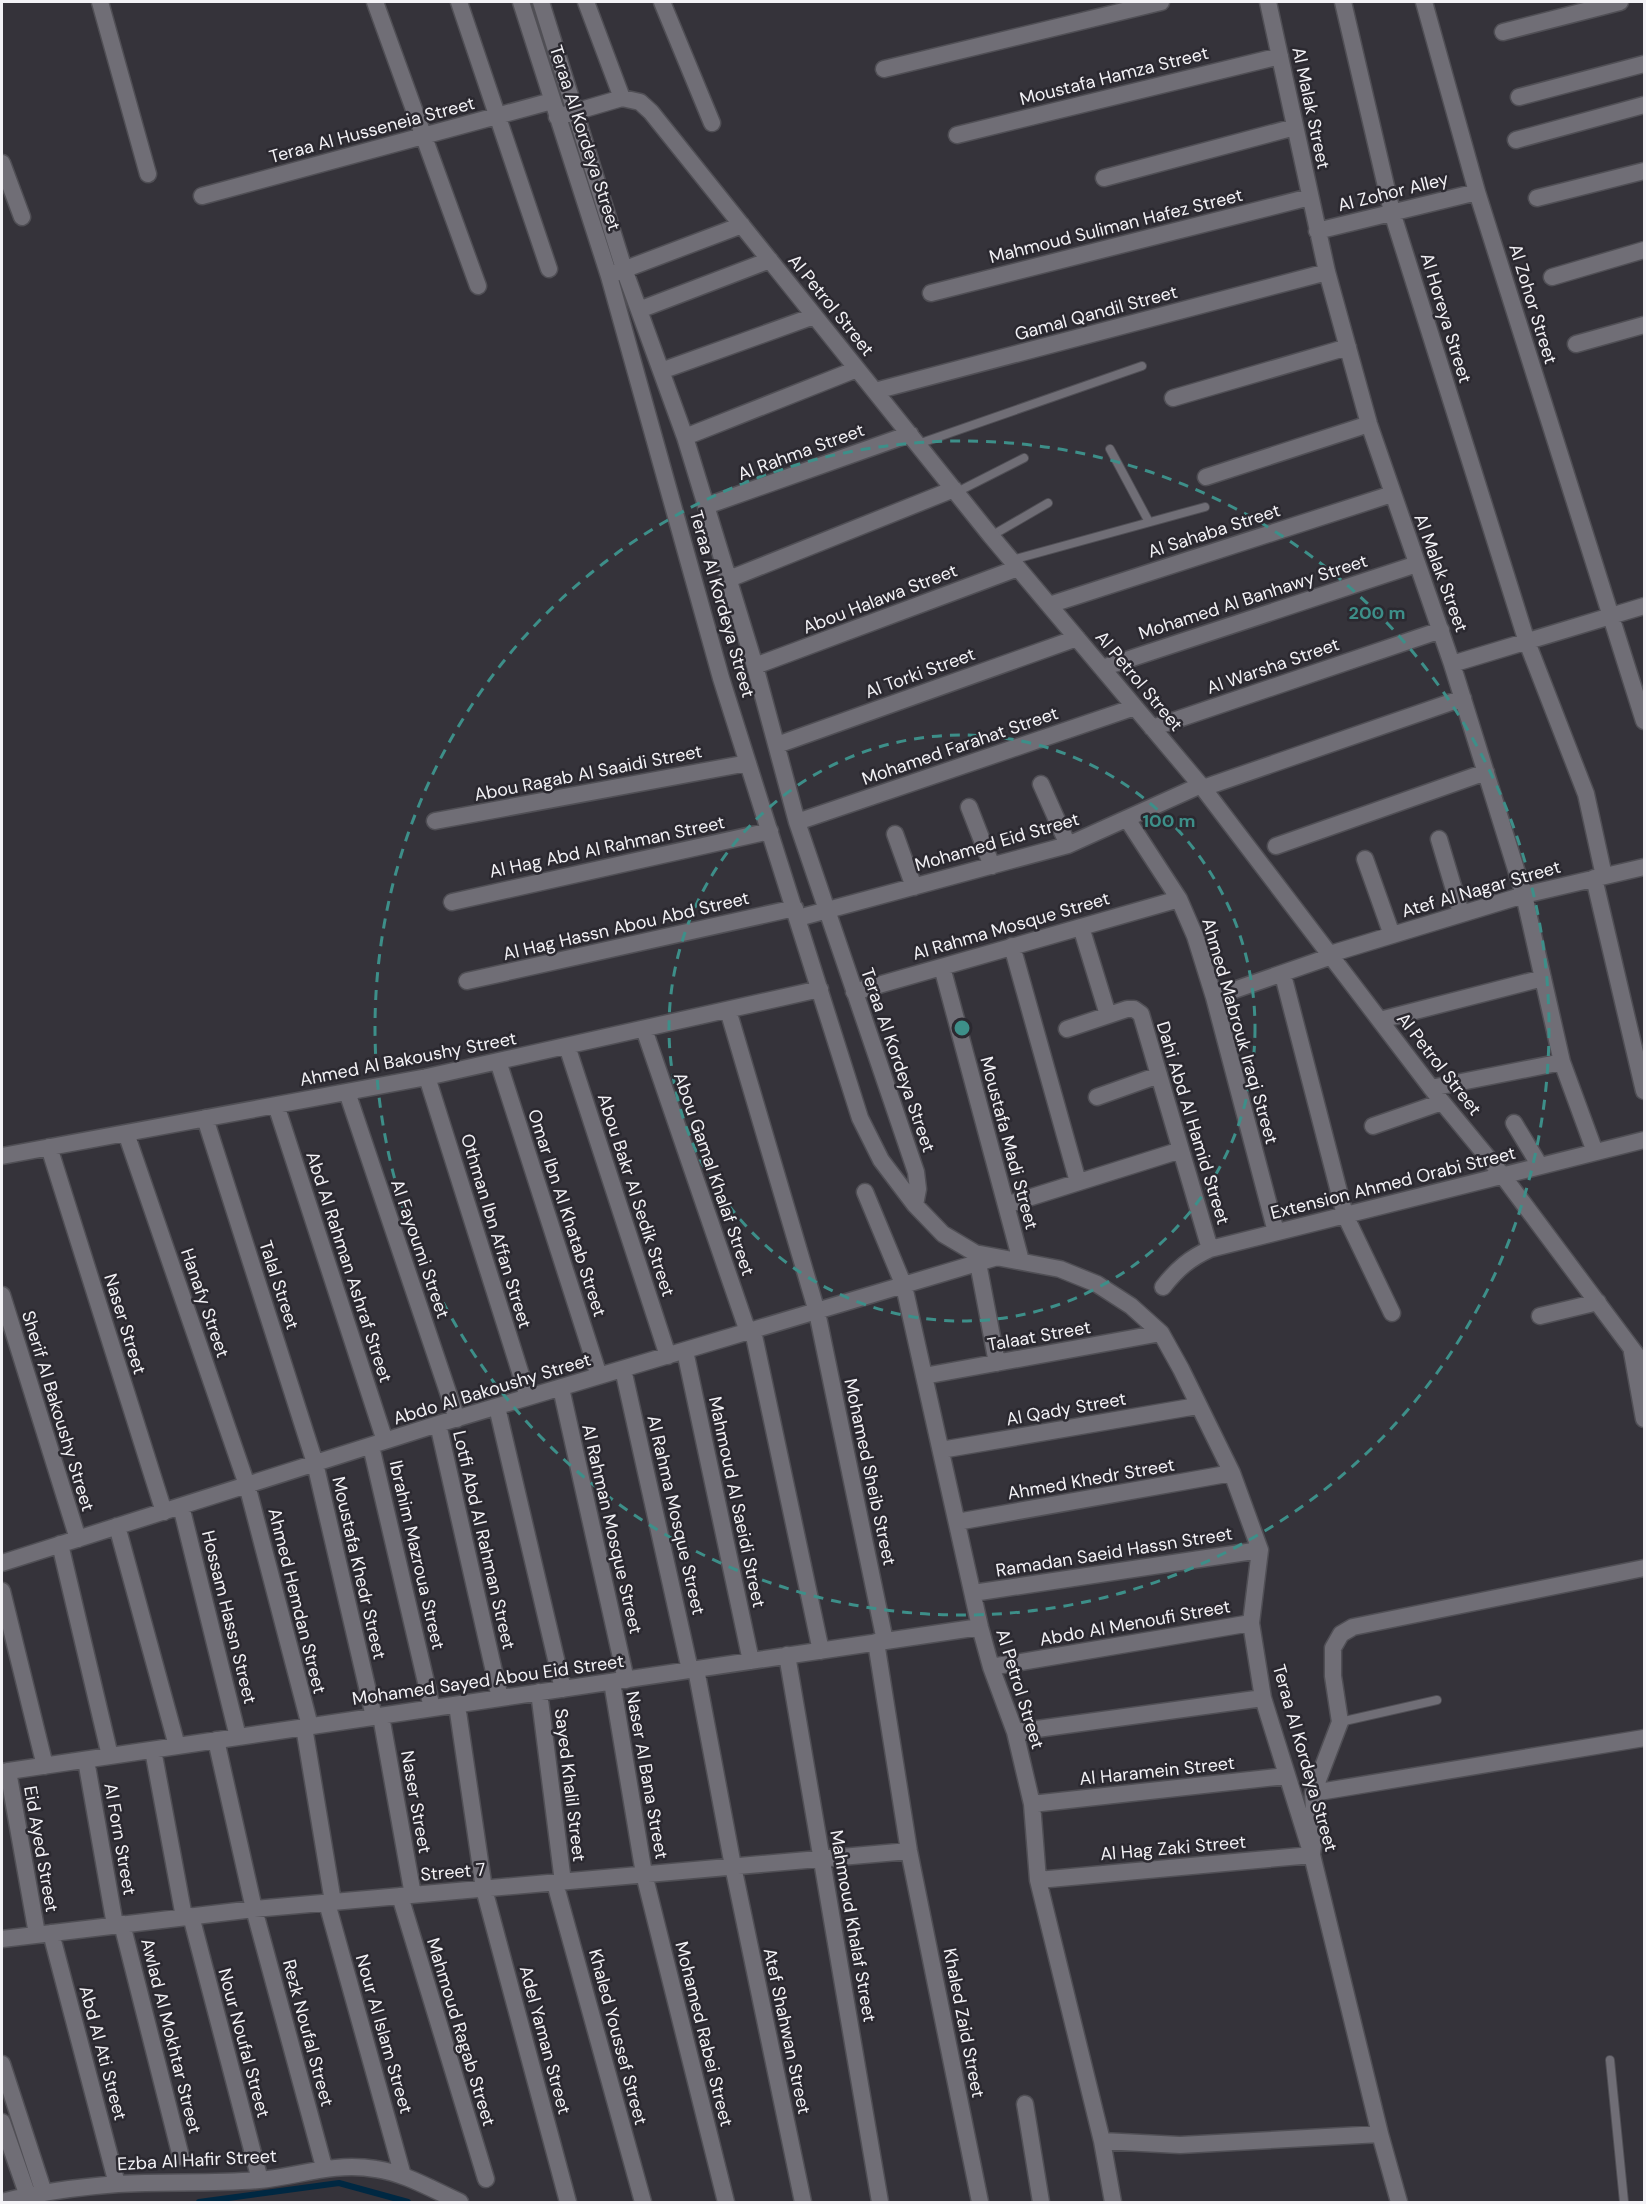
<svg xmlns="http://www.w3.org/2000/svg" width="1646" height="2204" font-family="'DM Sans',sans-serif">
<rect width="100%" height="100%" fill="#35333a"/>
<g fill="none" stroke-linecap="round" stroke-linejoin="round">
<!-- stream -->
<path stroke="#002842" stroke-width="6" d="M 199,2202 L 339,2183 L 408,2202"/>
<defs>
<path id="lane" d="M 918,444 L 1142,366
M 1110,449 L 1149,522
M 957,492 L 1024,458
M 991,536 L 1048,503
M 1012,560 L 1205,507
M 1340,1722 L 1437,1700
M 1610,2060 L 1624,2202"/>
<path id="street" d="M 100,2 L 148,174
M 375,2 L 478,286
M 459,2 L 549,269
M 521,2 L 609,276 L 721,678 L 860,1118 L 881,1160 L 915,1205 L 943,1234 L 975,1253 L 1060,1269 L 1097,1284 L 1131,1306 L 1161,1333 L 1181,1369 L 1232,1473 L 1260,1550 L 1251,1623 L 1263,1698 L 1312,1855 L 1380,2134 L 1399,2202
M 541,2 L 624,269 L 685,437 L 755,666 L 797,822 L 916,1172 L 918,1189 L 915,1205
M 586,2 L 622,98
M 662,2 L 712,123
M 1268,2 L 1327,272 L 1369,424 L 1452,664 L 1524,895 L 1562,1062 L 1595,1152
M 1343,2 L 1392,212 L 1527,642 L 1586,794 L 1604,876
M 1424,2 L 1477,192 L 1644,721
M 1503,32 L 1620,2
M 884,69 L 1161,2
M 1519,97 L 1644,64
M 557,117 L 622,98 L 640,102 L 651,112 L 991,536 L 1203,788 L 1442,1102 L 1503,1176 L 1644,1365
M 957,135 L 1280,56
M 1516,140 L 1644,105
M 2,163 L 22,217
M 1104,178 L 1295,127
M 202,196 L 552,101
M 1537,198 L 1644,171
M 1317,231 L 1477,192
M 615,273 L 742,225
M 1552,277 L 1644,250
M 931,293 L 1310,197
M 639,310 L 770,260
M 1576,344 L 1644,325
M 661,371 L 814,316
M 875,391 L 1327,272
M 1173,398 L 1348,347
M 685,437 L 857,369
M 1206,477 L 1369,424
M 706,506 L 910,434
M 729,579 L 954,489
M 1049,605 L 1392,494
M 1452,664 L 1644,606
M 755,666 L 1018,568
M 1102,668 L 1417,564
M 1152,728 L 1441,630
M 777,745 L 1077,638
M 1041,784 L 1068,845
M 1203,788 L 1463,698
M 969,807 L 992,866
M 1127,819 L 1179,899 L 1195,936 L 1214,997 L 1276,1232
M 435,821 L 748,763
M 797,822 L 1135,707
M 895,834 L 914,887
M 1439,839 L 1461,913
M 1276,846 L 1486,772
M 1365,859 L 1392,935
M 1594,878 L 1644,1091
M 452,902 L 770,831
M 798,918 L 1068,845 L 1201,785
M 1081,927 L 1108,1015
M 1012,946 L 1078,1182
M 1330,954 L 1524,895 L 1644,867
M 942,967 L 1021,1261
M 1283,975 L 1345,1215 L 1392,1313
M 467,981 L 795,908
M 854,992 L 1179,899
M 1214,997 L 1332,956
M 728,1010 L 817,1312 L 885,1641
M 1380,1020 L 1543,978
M 644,1029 L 748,1332
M 1067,1029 L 1127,1009 L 1134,1009 L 1141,1014 L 1210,1249
M 567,1046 L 668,1356
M 498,1061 L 599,1376
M 427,1077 L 528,1397
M 1431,1088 L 1562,1062
M 347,1092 L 457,1419
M 1097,1097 L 1159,1075
M 276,1105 L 385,1441
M 205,1118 L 315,1463 L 374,1717
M 1514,1123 L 1540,1166
M 1373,1126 L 1442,1102
M 126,1133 L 247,1485 L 310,1726
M 49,1147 L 164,1512
M 2,1156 L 427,1077 L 820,989
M 865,1192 L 904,1286 L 980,1627 L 991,1667 L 1015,1732 L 1032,1804 L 1038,1880 L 1102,2141 L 1113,2202
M 1006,1205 L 1181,1150
M 978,1263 L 997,1363
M 1163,1287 C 1177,1269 1190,1258 1210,1249 L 1644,1140
M 2,1295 L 78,1539
M 1540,1316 L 1598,1302
M 753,1331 L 821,1651
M 685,1351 L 751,1661
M 1632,1352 L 1644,1419
M 623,1369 L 690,1670
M 924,1376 L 1161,1333
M 561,1388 L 626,1680
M 497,1407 L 563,1689
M 438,1424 L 500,1698
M 371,1446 L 432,1708
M 941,1450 L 1197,1406
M 181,1506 L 238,1737
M 957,1522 L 1232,1473
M 117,1526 L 177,1746
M 60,1544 L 110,1756
M 2,1563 L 438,1424 L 994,1258
M 2,1591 L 45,1766
M 973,1593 L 1260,1550
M 876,1642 L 909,1851 L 980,2202
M 787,1655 L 880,2202
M 991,1667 L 1251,1623
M 696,1669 L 733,1866 L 803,2202
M 612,1682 L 644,1874 L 726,2202
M 539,1692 L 563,1882
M 457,1705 L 484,1889 L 568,2202
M 381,1716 L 413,1895
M 304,1727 L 333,1902
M 1015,1732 L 1263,1698
M 216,1740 L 254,1909 L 324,2167
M 153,1750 L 184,1917
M 86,1760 L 115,1925
M 8,1771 L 37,1934
M 2,1772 L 980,1627
M 1313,1793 L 1644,1738
M 1032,1804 L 1286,1776
M 1038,1880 L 1312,1855 L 1315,1827 L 1313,1793 L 1340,1722 L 1333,1676 L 1333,1648 L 1341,1634 L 1353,1627 L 1644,1568
M 555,1883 L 643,2202
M 400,1896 L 486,2179
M 327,1903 L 403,2176
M 191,1916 L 260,2180
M 122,1924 L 181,2157
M 51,1933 L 117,2184
M 2,1939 L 254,1909 L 909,1851
M 2,2064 L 44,2193
M 1025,2104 L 1041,2202
M 2,2122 L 30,2202
M 1102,2141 L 1180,2145 L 1380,2134
M 2,2202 C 39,2192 79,2187 118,2184 C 165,2181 212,2184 259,2180 C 300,2176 333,2162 376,2169 C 405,2173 433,2190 460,2202"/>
</defs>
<!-- lane casing -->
<use href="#lane" stroke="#504f55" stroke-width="10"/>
<!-- street casing -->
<use href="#street" stroke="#504f55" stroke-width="19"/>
<!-- lane -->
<use href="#lane" stroke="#706e76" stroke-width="8"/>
<!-- street -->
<use href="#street" stroke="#706e76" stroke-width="16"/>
</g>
<!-- distance rings -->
<g fill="none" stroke="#3d8f89" stroke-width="3" stroke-dasharray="10 8">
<circle cx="962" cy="1028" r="293"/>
<circle cx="962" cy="1028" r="587"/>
</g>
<g text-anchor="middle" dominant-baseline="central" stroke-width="5" stroke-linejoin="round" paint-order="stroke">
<!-- street labels -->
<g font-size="18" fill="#f3f2f6" stroke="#2b2930">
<text transform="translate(1114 76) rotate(-14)">Moustafa Hamza Street</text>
<text transform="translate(1311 108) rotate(78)">Al Malak Street</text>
<text transform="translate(372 130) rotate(-15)">Teraa Al Husseneia Street</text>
<text transform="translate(585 138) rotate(72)">Teraa Al Kordeya Street</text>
<text transform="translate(1393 192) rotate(-14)">Al Zohor Alley</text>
<text transform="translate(1116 226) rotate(-14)">Mahmoud Suliman Hafez Street</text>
<text transform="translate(1533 304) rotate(73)">Al Zohor Street</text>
<text transform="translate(831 305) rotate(51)">Al Petrol Street</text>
<text transform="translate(1096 313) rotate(-15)">Gamal Qandil Street</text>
<text transform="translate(1446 318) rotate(73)">Al Horeya Street</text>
<text transform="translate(801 452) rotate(-20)">Al Rahma Street</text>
<text transform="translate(1214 531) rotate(-18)">Al Sahaba Street</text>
<text transform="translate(1441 573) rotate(70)">Al Malak Street</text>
<text transform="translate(1253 597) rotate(-18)">Mohamed Al Banhawy Street</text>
<text transform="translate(880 599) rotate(-21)">Abou Halawa Street</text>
<text transform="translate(722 604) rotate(74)">Teraa Al Kordeya Street</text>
<text transform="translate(1273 666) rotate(-19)">Al Warsha Street</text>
<text transform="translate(920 673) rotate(-20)">Al Torki Street</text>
<text transform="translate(1139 681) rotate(50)">Al Petrol Street</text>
<text transform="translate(960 746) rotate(-19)">Mohamed Farahat Street</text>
<text transform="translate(588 773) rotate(-11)">Abou Ragab Al Saaidi Street</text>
<text transform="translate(997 842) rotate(-16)">Mohamed Eid Street</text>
<text transform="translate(607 847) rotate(-12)">Al Hag Abd Al Rahman Street</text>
<text transform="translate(1481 889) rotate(-16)">Atef Al Nagar Street</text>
<text transform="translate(626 926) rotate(-13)">Al Hag Hassn Abou Abd Street</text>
<text transform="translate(1011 926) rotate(-16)">Al Rahma Mosque Street</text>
<text transform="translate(1240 1031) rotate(74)">Ahmed Mabrouk Iraqi Street</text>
<text transform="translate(408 1059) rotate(-11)">Ahmed Al Bakoushy Street</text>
<text transform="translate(898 1060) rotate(71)">Teraa Al Kordeya Street</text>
<text transform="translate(1439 1064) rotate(52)">Al Petrol Street</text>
<text transform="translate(1193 1123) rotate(73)">Dahi Abd Al Hamid Street</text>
<text transform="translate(1009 1143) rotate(75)">Moustafa Madi Street</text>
<text transform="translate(714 1174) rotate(71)">Abou Gamal Khalaf Street</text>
<text transform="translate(1393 1183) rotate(-14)">Extension Ahmed Orabi Street</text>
<text transform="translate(636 1195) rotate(72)">Abou Bakr Al Sedik Street</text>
<text transform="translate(567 1213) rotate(72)">Omar Ibn Al Khatab Street</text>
<text transform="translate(496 1231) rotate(73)">Othman Ibn Affan Street</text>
<text transform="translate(420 1249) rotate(71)">Al Fayoumi Street</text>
<text transform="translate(349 1267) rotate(72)">Abd Al Rahman Ashraf Street</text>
<text transform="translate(279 1285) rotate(72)">Talal Street</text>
<text transform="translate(205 1303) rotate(71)">Hanafy Street</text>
<text transform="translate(125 1324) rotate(73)">Naser Street</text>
<text transform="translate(1039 1336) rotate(-10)">Talaat Street</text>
<text transform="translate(492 1389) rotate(-17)">Abdo Al Bakoushy Street</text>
<text transform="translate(1066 1409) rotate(-10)">Al Qady Street</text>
<text transform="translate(58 1411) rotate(73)">Sherif Al Bakoushy Street</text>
<text transform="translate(870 1472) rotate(78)">Mohamed Sheib Street</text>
<text transform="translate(1091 1479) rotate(-10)">Ahmed Khedr Street</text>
<text transform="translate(737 1502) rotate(78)">Mahmoud Al Saeidi Street</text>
<text transform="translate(676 1515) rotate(77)">Al Rahma Mosque Street</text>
<text transform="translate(612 1529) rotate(77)">Al Rahman Mosque Street</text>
<text transform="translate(484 1540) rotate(77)">Lotfi Abd Al Rahman Street</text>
<text transform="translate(1114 1552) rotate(-9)">Ramadan Saeid Hassn Street</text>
<text transform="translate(417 1555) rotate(77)">Ibrahim Mazroua Street</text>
<text transform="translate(359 1568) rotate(77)">Moustafa Khedr Street</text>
<text transform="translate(297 1601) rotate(76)">Ahmed Hemdan Street</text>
<text transform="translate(229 1617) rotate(76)">Hossam Hassn Street</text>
<text transform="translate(1135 1623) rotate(-10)">Abdo Al Menoufi Street</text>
<text transform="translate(488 1680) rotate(-8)">Mohamed Sayed Abou Eid Street</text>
<text transform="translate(1020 1689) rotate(73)">Al Petrol Street</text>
<text transform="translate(1305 1758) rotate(74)">Teraa Al Kordeya Street</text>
<text transform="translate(1157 1771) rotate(-6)">Al Haramein Street</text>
<text transform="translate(647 1775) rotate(80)">Naser Al Bana Street</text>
<text transform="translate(570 1785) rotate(83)">Sayed Khalil Street</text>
<text transform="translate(416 1802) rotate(80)">Naser Street</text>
<text transform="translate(120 1839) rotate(80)">Al Forn Street</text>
<text transform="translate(1173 1848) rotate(-5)">Al Hag Zaki Street</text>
<text transform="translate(41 1849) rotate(80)">Eid Ayed Street</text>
<text transform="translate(453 1872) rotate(-5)">Street 7</text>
<text transform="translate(853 1926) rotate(80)">Mahmoud Khalaf Street</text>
<text transform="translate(964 2023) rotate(79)">Khaled Zaid Street</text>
<text transform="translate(787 2031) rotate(78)">Atef Shahwan Street</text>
<text transform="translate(461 2032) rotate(73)">Mahmoud Ragab Street</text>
<text transform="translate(308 2033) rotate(75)">Rezk Noufal Street</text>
<text transform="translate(384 2034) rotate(74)">Nour Al Islam Street</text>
<text transform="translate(704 2034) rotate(76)">Mohamed Rabei Street</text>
<text transform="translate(171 2036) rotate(76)">Awlad Al Mokhtar Street</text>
<text transform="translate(618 2037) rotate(75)">Khaled Youssef Street</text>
<text transform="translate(545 2040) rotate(75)">Adel Yaman Street</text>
<text transform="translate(244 2043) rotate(75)">Nour Noufal Street</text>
<text transform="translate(103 2053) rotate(75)">Abd Al Ati Street</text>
<text transform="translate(197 2160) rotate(-3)">Ezba Al Hafir Street</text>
</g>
</g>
<circle cx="962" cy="1028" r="9" fill="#3d8f89" stroke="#2b2930" stroke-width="3"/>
<g font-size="18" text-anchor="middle" font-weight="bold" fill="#3d8f89" stroke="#2b2930" stroke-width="5" stroke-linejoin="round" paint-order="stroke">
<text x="1377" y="619">200 m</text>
<text x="1169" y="827">100 m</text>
</g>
<!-- border -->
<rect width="1646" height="2204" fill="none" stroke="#f3f2f6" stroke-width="6"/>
</svg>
